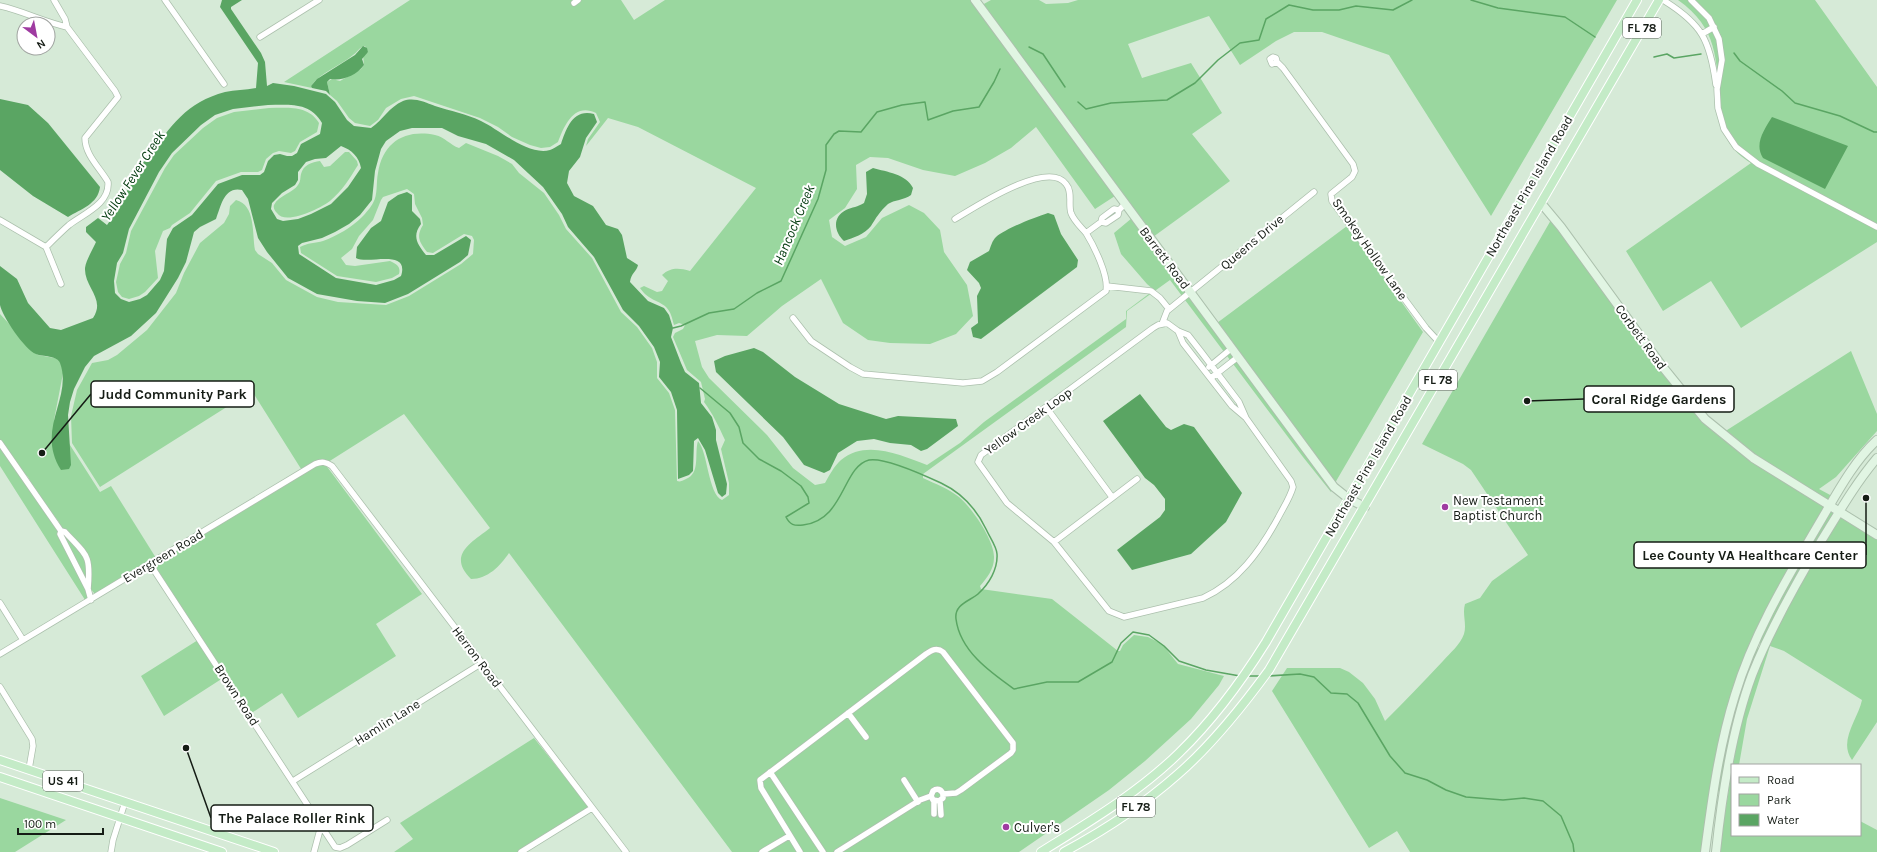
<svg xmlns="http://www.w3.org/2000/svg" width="1877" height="852" font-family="Karla,sans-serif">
<rect width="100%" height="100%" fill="#d6ead7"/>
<!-- green -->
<path fill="#9ad79f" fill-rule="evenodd" d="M 410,0 L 621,0 L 634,20 L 665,0 L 971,0 L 1332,489 L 1331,492 L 1303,457 L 1170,280 L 1127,311 L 1126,327 L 923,474 L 923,478 C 936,484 949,489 959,497 C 972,508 995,541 994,558 C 994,569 987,578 980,586 L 981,589 L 1052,599 L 1118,651 L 1120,651 L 1123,645 L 1134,635 L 1148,637 L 1162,644 L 1178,664 L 1224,676 L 1219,685 L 1191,719 L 1145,761 L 1109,790 L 1019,852 L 732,852 L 509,553 C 500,566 488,579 471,579 C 447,555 471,543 490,528 L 404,414 L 325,464 L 422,594 L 376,624 L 396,656 L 298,718 L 282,693 L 247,716 L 223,678 L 164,716 L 141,676 L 198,640 L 149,567 L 87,603 L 0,466 L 0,445 L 15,468 L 26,478 L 36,496 L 57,523 L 58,532 L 82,581 L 94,596 L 99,596 L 303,472 L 252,391 L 100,487 L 72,443 L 71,416 L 77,390 L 92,363 L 108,360 L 117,355 L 147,330 L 176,293 L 184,273 L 200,243 L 224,223 L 229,214 L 230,206 L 236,200 C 256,205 252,234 255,250 L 258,254 L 272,263 L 286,280 L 317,297 L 338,302 L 386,305 L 409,296 L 461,264 L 473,254 L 474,240 L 472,236 L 464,234 L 433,253 L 427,252 C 419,242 416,236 423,225 L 422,218 L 415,204 L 414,194 L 407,189 L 383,197 L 381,200 L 373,220 L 359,236 L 352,249 L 341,258 L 346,265 L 355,266 L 390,261 C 397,264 401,267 399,274 L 392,278 L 376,282 L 337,276 L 301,253 L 300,247 C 307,243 316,243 323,241 C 337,236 352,227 362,217 C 366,213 371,207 373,203 C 378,195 376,182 378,173 C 383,142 405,129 435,135 C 445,137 450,145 459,148 L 466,143 L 498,156 L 512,164 L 519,173 L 544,193 L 559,215 L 566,229 L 592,258 L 621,312 L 637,327 L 652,348 L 657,362 L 657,378 L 669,393 L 675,410 L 677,481 C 680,482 682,481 686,479 C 701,473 694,453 698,441 C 708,452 708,494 722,500 L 729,495 L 729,483 L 721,449 L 725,440 C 719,427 713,414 704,402 L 705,399 L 701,382 L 687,370 L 673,337 L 675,333 L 683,329 L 685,325 L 679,323 L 674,325 C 672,318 671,312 666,307 C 657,299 649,301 640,288 L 644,286 L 657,292 L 662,291 L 668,281 L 662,275 C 671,267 679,268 690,271 L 756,188 L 638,127 L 608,118 L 586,146 L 588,139 L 600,122 L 596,113 C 574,102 564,126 558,142 L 550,147 L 541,148 L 530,145 L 512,137 L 498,127 L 480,118 L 414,96 L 401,99 L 386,108 L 378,120 L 370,126 L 355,123 L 349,118 L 337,101 L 330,95 L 327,82 L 332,79 L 340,81 L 361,69 L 364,65 L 363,55 L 368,52 L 365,46 C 359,47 358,52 353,55 C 340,66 321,72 311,86 L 312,88 L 284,82 ZM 1036,127 L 1095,209 L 1115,196 L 1132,218 L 1114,233 L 1121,254 L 1147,284 L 1154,290 L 1126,311 L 1126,319 L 984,422 L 960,443 L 927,465 C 901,455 866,439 841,460 C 834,466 829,476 825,483 L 815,485 L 793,468 L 767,435 L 709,378 L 702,367 L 695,341 L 717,335 L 747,336 L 782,306 L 821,279 L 843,323 L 868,340 L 890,343 L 930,344 L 956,334 L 973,316 L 967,285 L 944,252 L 940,230 L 924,213 L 909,205 L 882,218 L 866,237 L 845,246 L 832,237 L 829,220 L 845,208 L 857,189 L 856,165 L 870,157 L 888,158 L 923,170 L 955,176 L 985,163 L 1011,148 Z
M 991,0 L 1039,0 L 1046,4 L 1068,3 L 1078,0 L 1617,0 L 1491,216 L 1389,55 L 1322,32 L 1294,32 L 1276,41 L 1240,65 L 1209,16 L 1128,44 L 1142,78 L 1191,63 L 1222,113 L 1192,134 L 1230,181 L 1153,237 L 982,5 Z
M 1678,0 L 1815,0 L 1877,87 L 1877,242 L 1741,328 L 1711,281 L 1663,311 L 1626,251 L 1751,163 C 1741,157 1733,150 1727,139 C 1722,128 1721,116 1720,103 C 1716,59 1718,28 1678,0 Z
M 269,108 C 288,108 308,105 319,123 L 317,132 L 300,142 L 295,151 L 291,153 L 279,151 L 273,153 L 266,159 L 262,170 L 258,172 L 241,172 L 216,181 L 190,213 L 172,225 L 170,228 L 163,231 L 155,251 L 158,278 L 145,292 L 139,296 L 129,299 L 122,297 L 118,292 L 116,282 L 120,264 L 126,253 L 131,231 L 165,168 L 174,155 L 203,128 L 217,118 L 234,112 Z
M 345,152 L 349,152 L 357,161 L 358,165 C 350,178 342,191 330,201 C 321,208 285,226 277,213 C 275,211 273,208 274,205 C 279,195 293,193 298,185 C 301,181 300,178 301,174 C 303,165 312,162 320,161 L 324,167 L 330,166 Z
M 1551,220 L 1703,421 L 1751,461 L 1826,507 L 1743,660 L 1702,852 L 1410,852 L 1397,831 L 1369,848 L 1272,691 L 1287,668 L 1340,668 L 1349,672 L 1363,683 L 1375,699 L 1385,721 C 1404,702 1424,681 1443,661 C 1450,653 1460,645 1464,634 C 1467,624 1462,614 1465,604 L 1480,598 L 1492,581 L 1528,555 L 1471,470 L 1463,464 L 1422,444 Z
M 1347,226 L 1423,332 L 1335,483 L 1217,323 Z
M 0,314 L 38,355 L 55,358 L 65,363 L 54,420 L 100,492 L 111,486 L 156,558 L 97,593 L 94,593 L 84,580 L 61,531 L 59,522 L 38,495 L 28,477 L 17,466 L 0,440 Z
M 1851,351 L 1877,414 L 1877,431 L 1836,477 L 1819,489 L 1832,496 L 1829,502 L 1754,455 L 1724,432 Z
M 1831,510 L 1835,513 L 1762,644 L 1758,642 L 1798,566 Z
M 1841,517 L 1877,539 L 1877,722 L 1852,760 C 1838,741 1858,719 1862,700 L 1784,651 L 1770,646 L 1747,719 L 1739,765 L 1733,765 C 1738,735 1744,705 1755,677 C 1776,621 1808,567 1841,517 Z
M 1756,648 L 1760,649 L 1721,792 L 1717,791 L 1726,743 L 1737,696 Z
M 534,738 L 592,811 L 525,852 L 394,852 L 413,839 L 400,823 Z
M 1732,768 L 1732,835 L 1860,835 L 1860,821 L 1877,830 L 1877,852 L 1719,852 Z
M 0,798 L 66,820 L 15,852 L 0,852 Z"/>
<!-- water -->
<path fill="#5aa563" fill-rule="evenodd" d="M 222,0 L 242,0 L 231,7 L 231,9 L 261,53 L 265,62 L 267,86 L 273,83 L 294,86 L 326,94 L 335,102 L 347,120 L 354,126 L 371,128 C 383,120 389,107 403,101 C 414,97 424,102 435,106 C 450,111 467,114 481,121 C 500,130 528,156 550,150 C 553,149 557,146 561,144 C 566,129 573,108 594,114 L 597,122 L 586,138 L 580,157 L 569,171 L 567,183 L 574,196 L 593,206 L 606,225 L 618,229 L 622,235 L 627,258 L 638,265 C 637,271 631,273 630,282 L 648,301 L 664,308 L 669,315 L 673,328 L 671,337 L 681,363 L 685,372 L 699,383 L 701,403 L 712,417 L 716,430 L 716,440 L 727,484 L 726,494 L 722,497 L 718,493 L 705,450 L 698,438 L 694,441 L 693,471 L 689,475 L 678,479 L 677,410 L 671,392 L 659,377 L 660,362 L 654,347 L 639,326 L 623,310 L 594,257 L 568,227 L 562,214 L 543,187 L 514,160 L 486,144 L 458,136 L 442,128 L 412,128 L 400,131 L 386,141 L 381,149 L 375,171 L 372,200 L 360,215 L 349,224 L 335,232 L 322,238 L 302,243 L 298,246 L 299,254 L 336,278 L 376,285 L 394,280 L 401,276 C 410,248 368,265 356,258 L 357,247 L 371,228 L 381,221 L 388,202 L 398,195 L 407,192 L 412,195 L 412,211 L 420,219 L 421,224 C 412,236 417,244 426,255 L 434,255 L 466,236 L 471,240 L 468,255 L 460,262 L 408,294 L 385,303 L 357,301 L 317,294 L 288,278 L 267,252 L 258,238 L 248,199 L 242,190 C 224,186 221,206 216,219 L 200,227 L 194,232 L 186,262 L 178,278 L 156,313 L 131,336 L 94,356 L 85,367 L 74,389 L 70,402 L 68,415 L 71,465 L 69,469 L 61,470 C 35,429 73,398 60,363 C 57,355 43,357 36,354 C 25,350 2,316 0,305 C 0,293 0,278 0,266 L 17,279 L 28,303 L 50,328 L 61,330 L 93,318 C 106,299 84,287 85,268 C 86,260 93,249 96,242 L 86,232 L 86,227 L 98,218 L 107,225 L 117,211 L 123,198 L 146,158 L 149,157 C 170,126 187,102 225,92 C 235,90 245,90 256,88 L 258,63 L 220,7 ZM 268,105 C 290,105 310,102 322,123 L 320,134 L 301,144 L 297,153 L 292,156 L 287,156 L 280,154 L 274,155 L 268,161 L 264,172 L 260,175 L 242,175 L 218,184 L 192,215 L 173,228 L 167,239 L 164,271 L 160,280 L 147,295 L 140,299 L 129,302 L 121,299 L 115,293 L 114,281 L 117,263 L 123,253 L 129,229 L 159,172 L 172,153 L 201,125 L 215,115 L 233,109 ZM 341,146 C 352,150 359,157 361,168 L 348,187 L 331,204 L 311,214 L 298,219 L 283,221 L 277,219 L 271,209 L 272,203 L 282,193 L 295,185 L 298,180 L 298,172 L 306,162 L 315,159 L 326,158 Z
M 363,46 L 367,48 L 368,52 L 362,59 L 364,65 C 356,76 342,81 330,79 L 327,82 L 330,95 L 326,91 L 312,88 L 311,86 L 317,79 L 355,55 Z
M 0,99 L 28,105 L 48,123 L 100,187 C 98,204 81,209 68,217 L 33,196 L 0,170 Z
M 1772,117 L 1848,146 L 1825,189 L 1763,158 C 1754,144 1764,130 1772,117 Z
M 873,168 C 887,172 906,174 913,188 L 911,195 C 904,200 894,200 888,204 C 880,211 876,218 871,226 C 865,234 853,238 844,241 C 834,232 832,217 846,210 C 852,207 858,207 864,203 L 867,194 L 866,172 Z
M 1048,213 L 1054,215 L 1061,234 L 1078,260 L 1077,267 L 981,339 L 973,337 L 971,328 L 978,323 L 977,296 L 981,288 L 979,283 L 967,270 L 970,262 L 989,251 C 991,246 992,241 996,237 C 1007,228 1033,218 1048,213 Z
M 754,348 L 763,352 L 795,377 L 839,404 L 886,419 L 898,416 L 956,419 L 958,426 L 927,449 L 921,451 L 911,445 L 890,443 L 874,439 L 857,441 L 838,453 L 830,470 L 824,473 L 804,465 L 783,437 L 716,372 L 714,361 L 725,356 Z
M 1140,394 L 1166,427 L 1171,430 L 1184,424 L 1194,427 L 1242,493 L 1226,522 L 1191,554 L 1132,570 L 1117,550 L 1160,517 L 1165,510 L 1165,499 L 1154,485 L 1145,478 L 1103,421 Z"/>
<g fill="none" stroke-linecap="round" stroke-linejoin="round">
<!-- stream -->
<path stroke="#5aa563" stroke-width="1.5" d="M 1471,0 L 1498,8 L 1565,17 L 1595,37
M 1029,47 L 1043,54 L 1065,87
M 1734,53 L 1740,61 L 1782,91 L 1795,103 L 1840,116 L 1874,132 L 1877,132
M 1654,57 L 1667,54 L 1674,58 L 1701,54
M 1078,102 L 1086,109 L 1111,103 L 1167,100 L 1195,83 L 1218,60 L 1240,43 L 1259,40 L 1266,19 L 1289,5 L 1313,10 L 1339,10 L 1356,6 L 1393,10 L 1412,0
M 673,328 L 681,326 L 709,313 L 734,309 L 757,293 L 781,281 L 818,199 L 826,170 L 826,145 L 834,134 L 839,131 L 861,132 L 877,112 L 902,105 L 925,102 L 928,120 L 953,111 L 979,107 L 994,82 L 1000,69
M 700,388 L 730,413 L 739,427 L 743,443 L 759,459 L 781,471 L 801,486 L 808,497 L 809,503 L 786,517 C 790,525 794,526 803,525 C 845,520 842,467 869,460 C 885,457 926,476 941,483 C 962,493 976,508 986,529 C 989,536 997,547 997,554 C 998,569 989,584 978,594 C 970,601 954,604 956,619 C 960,651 990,672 1014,689 L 1047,682 L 1078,682 L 1112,662 L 1121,643 L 1133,632 L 1149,635 L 1164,646 L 1179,661 L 1206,670 L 1240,676
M 1248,676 L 1260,676
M 1268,676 L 1300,674 L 1314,677 L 1331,693 L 1347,694 L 1358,703 L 1390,756 L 1405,773 L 1427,780 L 1446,790 L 1466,797 L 1503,800 L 1524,798 L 1543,801 L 1561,816 L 1573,844 L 1574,852"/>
<defs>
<path id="street" d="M 165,0 L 224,84
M 1663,0 C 1702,24 1710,40 1716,85
M 1691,0 L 1709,18 L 1719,39 L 1722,60 L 1717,89 L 1718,108 L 1724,129 L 1736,147 L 1758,164 L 1877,227
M 574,3 L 578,0
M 0,6 C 23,11 44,22 67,27
M 1702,34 L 1714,27
M 260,37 L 319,0
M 1277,62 L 1272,64 L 1270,59 L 1273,57 L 1276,58 L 1277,62 L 1283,68 L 1353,164 L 1355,171 L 1352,177 L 1331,194 L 1332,201 L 1426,328 L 1439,342
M 1119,210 L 1114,209 L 1102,218 L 1101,222 L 1106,223 L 1118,215 L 1119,210 L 1125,204
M 955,219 C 975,207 1048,159 1066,184 C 1073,192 1068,204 1071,213 C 1074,221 1081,227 1086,233
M 0,220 L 46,247 L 61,284
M 46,247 C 53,240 61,232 69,225 C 83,214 110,204 108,182 C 100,168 85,155 85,138 L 118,97 L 115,91 L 67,27 L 65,19 L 54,0
M 1107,286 L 1151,291 L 1160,298 L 1169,309
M 793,318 L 811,341 L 850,367 L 863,374 L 963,383 L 982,381 L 997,372 L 1106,291 C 1109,276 1094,246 1086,233 L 1101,222
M 1167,323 L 1178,331 L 1188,335 L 1202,353 L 1239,402 L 1246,418 L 1291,481 L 1293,487 C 1290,498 1283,508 1278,518 C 1260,551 1238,582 1203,598 L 1124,617 L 1109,611 L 1054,542 L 1007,503 L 978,462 L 981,455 L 1153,328 L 1158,325 Z
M 1162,324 L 1167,311 L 1314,192
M 1178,331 L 1183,343 L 1232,406 L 1245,417
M 1209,367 L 1232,348
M 1211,378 L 1238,357
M 1046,407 L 1112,497
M 0,443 L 61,531 L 60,534 L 88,589 L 91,600
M 61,531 L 65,532 C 87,556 91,554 88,589
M 1054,542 L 1137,479
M 150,564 L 335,847 L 340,848 L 347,845 L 387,820
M 0,603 L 23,640
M 0,654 L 315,464 C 322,461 326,462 332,466 L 626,852
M 0,687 L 32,739 L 33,746 L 29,769
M 848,713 L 866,737
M 770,772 L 823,852
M 904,780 L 918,802
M 293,781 L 482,663
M 940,801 L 941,815
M 934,814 L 934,800
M 111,852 L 113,840 L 125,802
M 314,852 L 321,826
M 521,852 L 592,808
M 762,852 L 789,836
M 800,852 L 761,788 L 760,780 L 926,654 C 932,650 937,647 943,652 L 1013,743 L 1013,750 L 1011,753 L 961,790 L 956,793 L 943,794 C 941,789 937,788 933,791 L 931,796 L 933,800 L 939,801 L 943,798 L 943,794
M 837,852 L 920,800 L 931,796"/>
<path id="secondary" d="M 975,0 L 1334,487 L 1349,499 L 1365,507
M 1541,203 L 1561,227 L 1662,366 L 1705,419 L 1753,458 L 1877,535
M 1705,852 C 1712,799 1719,746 1735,695 C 1753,635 1786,580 1817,527 C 1835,497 1852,463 1877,440
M 1716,852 C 1722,794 1732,729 1752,675 C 1770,629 1795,585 1820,543 C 1838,514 1855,484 1877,458"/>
<path id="primary" d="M 0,760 L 274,852
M 0,777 L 222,852
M 1041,852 C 1089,822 1138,793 1179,753 C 1213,720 1241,682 1266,642 L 1637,0
M 1064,852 C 1103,831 1143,805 1177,775 C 1212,745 1242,707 1269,670 L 1659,0"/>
</defs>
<!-- street casing -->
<use href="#street" stroke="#acc0ad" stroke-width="7"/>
<!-- secondary casing -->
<use href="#secondary" stroke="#acc0ad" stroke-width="10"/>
<!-- primary casing -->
<use href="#primary" stroke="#fff" stroke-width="10"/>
<!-- street -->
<use href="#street" stroke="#fff" stroke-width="5.5"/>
<!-- secondary -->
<use href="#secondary" stroke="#e1f5e3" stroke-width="8"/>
<!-- primary -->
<use href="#primary" stroke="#c4ebc7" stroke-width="8"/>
</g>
<!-- markers -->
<g fill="#9f3ba1" stroke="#fff" stroke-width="1.5">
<circle cx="1445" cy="507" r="4"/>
<circle cx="1006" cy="827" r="4"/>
</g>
<g text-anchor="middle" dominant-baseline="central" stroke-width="4" stroke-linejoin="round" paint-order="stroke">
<!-- shield labels -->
<g fill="#fff" stroke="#5b605b" stroke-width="1">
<rect x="1623" y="18" width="38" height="20" rx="3"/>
<rect x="1419" y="370" width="38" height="20" rx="3"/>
<rect x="43" y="771" width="40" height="20" rx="3"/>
<rect x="1117" y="797" width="38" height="20" rx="3"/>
</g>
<g font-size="12" font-weight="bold" fill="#151c15">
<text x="1642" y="28">FL 78</text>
<text x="1438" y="380">FL 78</text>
<text x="63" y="781">US 41</text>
<text x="1136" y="807">FL 78</text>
</g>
<!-- street labels -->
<g font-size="13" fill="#151c15" stroke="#fff">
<text transform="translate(1529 186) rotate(-60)">Northeast Pine Island Road</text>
<text transform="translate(1252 242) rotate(-40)">Queens Drive</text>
<text transform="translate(1370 249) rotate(55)">Smokey Hollow Lane</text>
<text transform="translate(1165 258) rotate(53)">Barrett Road</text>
<text transform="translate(1641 337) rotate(54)">Corbett Road</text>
<text transform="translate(1028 421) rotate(-36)">Yellow Creek Loop</text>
<text transform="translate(1368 466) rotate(-60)">Northeast Pine Island Road</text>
<text transform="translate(163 556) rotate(-31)">Evergreen Road</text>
<text transform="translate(477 657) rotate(53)">Herron Road</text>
<text transform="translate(237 695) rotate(57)">Brown Road</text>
<text transform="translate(387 722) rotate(-32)">Hamlin Lane</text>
</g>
<!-- poi labels -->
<g font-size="13" fill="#151c15" stroke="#fff" text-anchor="start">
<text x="1453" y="500">New Testament<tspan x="1453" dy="15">Baptist Church</tspan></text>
<text x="1014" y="827">Culver's</text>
</g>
<!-- water labels -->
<g font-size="14" font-style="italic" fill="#00390d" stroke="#fff">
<text transform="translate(133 176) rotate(-57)">Yellow Fever Creek</text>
<text transform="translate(794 225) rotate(-67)">Hancock Creek</text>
</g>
</g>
<!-- callouts -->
<path fill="none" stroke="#151c15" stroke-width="1.5" d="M42 453L91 394M1527 401L1584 399M1866 498L1866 555M186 748L211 818"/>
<g fill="#151c15" stroke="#fff" stroke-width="1.5">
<circle cx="42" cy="453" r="4"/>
<circle cx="1527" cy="401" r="4"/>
<circle cx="1866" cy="498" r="4"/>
<circle cx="186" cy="748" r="4"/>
</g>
<g fill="#fff" stroke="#151c15" stroke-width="1.5">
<rect x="91" y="381" width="163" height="26" rx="4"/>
<rect x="1584" y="386" width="150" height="26" rx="4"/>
<rect x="1634" y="542" width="232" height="26" rx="4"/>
<rect x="211" y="805" width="162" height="26" rx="4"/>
</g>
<g font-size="14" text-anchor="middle" font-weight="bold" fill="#151c15">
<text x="173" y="399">Judd Community Park</text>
<text x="1659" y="404">Coral Ridge Gardens</text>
<text x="1750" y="560">Lee County VA Healthcare Center</text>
<text x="292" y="823">The Palace Roller Rink</text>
</g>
<!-- legend -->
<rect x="1731" y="764" width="130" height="72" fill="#ffffff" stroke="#a1a4a1"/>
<rect x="1739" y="777" width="20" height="6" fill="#c4ebc7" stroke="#a1a4a1"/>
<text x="1767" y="784" font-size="12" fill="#151c15">Road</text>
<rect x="1739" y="794" width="20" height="12" fill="#9ad79f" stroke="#a1a4a1"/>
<text x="1767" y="804" font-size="12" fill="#151c15">Park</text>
<rect x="1739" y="814" width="20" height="12" fill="#5aa563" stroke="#a1a4a1"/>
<text x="1767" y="824" font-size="12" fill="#151c15">Water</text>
<!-- north arrow -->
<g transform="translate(36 36) rotate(148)"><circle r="19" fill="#ffffff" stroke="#a1a4a1"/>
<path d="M0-3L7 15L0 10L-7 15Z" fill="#9f3ba1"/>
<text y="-6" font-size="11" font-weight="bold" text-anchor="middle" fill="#151c15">N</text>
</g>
<!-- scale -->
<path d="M18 828v6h85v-6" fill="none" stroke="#151c15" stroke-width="2"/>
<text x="24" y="828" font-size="12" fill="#151c15" stroke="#ffffff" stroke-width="3" paint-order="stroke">100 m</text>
</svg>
